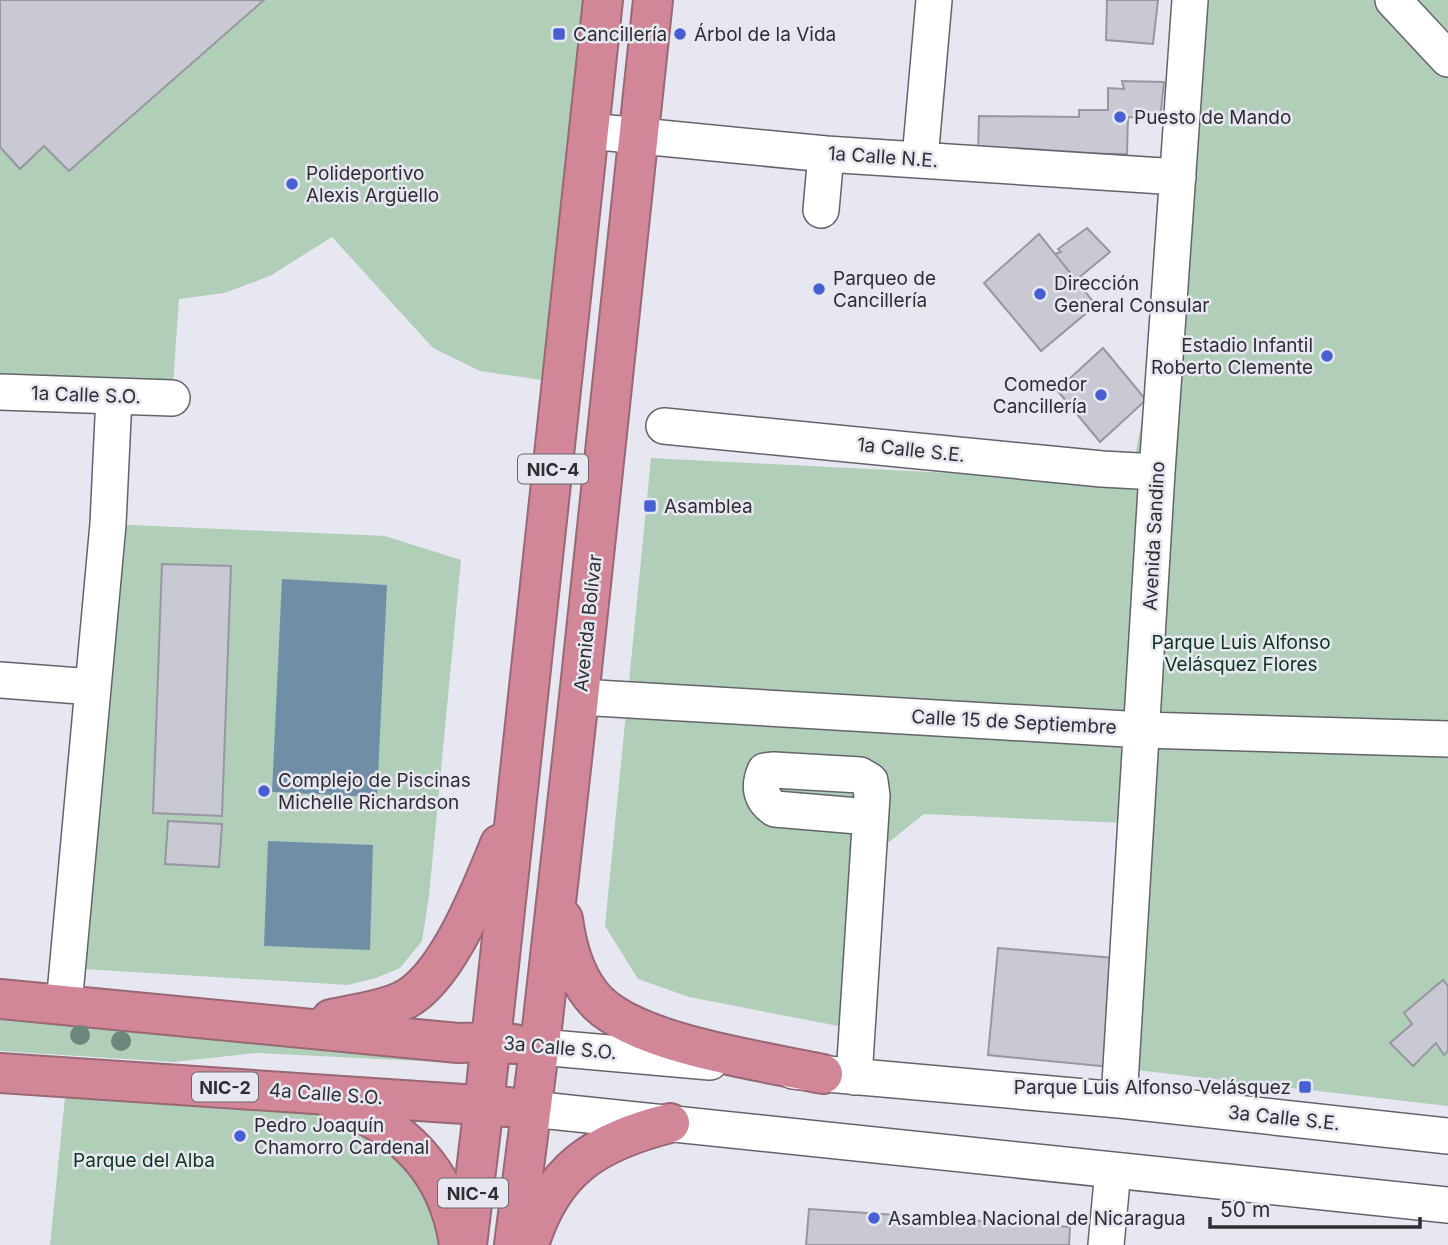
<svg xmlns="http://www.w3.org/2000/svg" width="1448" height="1245" font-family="Inter,sans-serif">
<rect width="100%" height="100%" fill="#e7e7f1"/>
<!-- green -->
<path fill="#b1ceb9" d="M 0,0 L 603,0 L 562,383 L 480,371 L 433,348 L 332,237 L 270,276 L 224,293 L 179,299 L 172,398 L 0,392 Z
M 1186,0 L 1448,0 L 1448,1106 L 1110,1067 L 1124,823 L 924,814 L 874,854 L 864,1031 L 689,997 L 638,979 L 605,926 L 651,458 L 1130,482 L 1190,175 Z
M 108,524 L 385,536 L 461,560 L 429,896 L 422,941 L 400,968 L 376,978 L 348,985 L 84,969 Z
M 0,1014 L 439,1053 L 440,1062 L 257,1053 L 173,1062 L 0,1051 Z
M 68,1068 L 305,1092 L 390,1130 L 459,1245 L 50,1245 Z"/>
<!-- water -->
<path fill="#708fa7" d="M 282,579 L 387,585 L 377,797 L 272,792 Z
M 268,841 L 373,845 L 370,950 L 264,946 Z"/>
<!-- building -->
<path fill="#c9c9d4" stroke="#9797a1" stroke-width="2" d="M 0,0 L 264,0 L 69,171 L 44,146 L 20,169 L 0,147 Z
M 1107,0 L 1158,0 L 1153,44 L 1106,40 Z
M 1122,81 L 1164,82 L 1160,120 L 1128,117 L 1127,154 L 978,153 L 979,116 L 1079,117 L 1079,110 L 1108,110 L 1108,88 L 1124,89 Z
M 1087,228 L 1110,252 L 1076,280 L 1055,254 L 1061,252 L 1058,249 Z
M 1039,234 L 1096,305 L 1041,351 L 984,283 Z
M 1103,348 L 1146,400 L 1100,442 L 1057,390 Z
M 162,564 L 231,566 L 222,816 L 153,813 Z
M 168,821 L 222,824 L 219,867 L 165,864 Z
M 998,948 L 1114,958 L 1110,1067 L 988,1055 Z
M 1443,980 L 1448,986 L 1448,1051 L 1444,1055 L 1436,1043 L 1413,1066 L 1390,1043 L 1412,1024 L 1404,1013 Z
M 809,1209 L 1070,1227 L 1069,1245 L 806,1245 Z"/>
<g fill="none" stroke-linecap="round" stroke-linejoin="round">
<defs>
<path id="minor" d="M 1393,0 L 1448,59
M 589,131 L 826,154 L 1178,177
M 920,159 L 934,0
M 821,210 L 826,154
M 0,392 L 172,398
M 664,426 L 1102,469 L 1157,472
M 0,680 L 93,687
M 579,697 L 1143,730 L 1448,739
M 64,1005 L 108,524 L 114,397
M 540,1047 L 710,1062
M 793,1071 L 1119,1100 L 1448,1136
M 854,1077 L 872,796 L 870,781 L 860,775 L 774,770 L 765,771 C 758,787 761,800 775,809 L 870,817
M 1119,1100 L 1157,472 L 1190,0
M 531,1109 L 1448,1205
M 1106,1245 L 1113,1170"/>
<path id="highway" d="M 563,919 C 567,949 576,981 598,1003 C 642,1045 762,1061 823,1074
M 0,999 L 458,1043 L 490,1042 L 514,1044
M 331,1019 C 354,1014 379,1011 400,1002 C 446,983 482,888 500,844
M 0,1073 L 508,1107
M 334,1102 C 403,1125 449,1172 459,1245
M 467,1245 L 484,1105 L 603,0
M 514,1245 L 543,1019 L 579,697 L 653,0
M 529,1245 C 552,1169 595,1142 670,1123"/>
</defs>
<!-- minor casing -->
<use href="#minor" stroke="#63636c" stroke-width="38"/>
<!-- highway casing -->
<use href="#highway" stroke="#996875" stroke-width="42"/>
<!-- minor -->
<use href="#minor" stroke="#fff" stroke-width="35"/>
<!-- highway -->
<use href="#highway" stroke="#d28799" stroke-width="38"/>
</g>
<!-- trees -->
<g fill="#6e867c">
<circle cx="80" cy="1035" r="10"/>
<circle cx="121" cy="1041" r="10"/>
</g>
<!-- markers -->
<g fill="#4660d3" stroke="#e7e7f1" stroke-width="2.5">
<rect x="552" y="27" width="14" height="14" rx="3.5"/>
<circle cx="680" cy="34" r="7"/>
<circle cx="1120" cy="117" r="7"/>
<circle cx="292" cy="184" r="7"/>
<circle cx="819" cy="289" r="7"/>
<circle cx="1040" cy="294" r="7"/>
<circle cx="1327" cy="356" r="7"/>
<circle cx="1101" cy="395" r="7"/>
<rect x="643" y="499" width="14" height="14" rx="3.5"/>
<circle cx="264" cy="791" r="7"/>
<rect x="1298" y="1080" width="14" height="14" rx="3.5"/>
<circle cx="240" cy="1136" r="7"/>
<circle cx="874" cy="1218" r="7"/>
</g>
<g text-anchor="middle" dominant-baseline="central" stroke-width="5" stroke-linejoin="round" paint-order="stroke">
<!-- shield labels -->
<g fill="#e7e7f1" stroke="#66666c" stroke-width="2">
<rect x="518" y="454.5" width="70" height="29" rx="5"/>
<rect x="192" y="1072.5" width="66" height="29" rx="5"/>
<rect x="438" y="1178.5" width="70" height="29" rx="5"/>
</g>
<g font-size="18" font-weight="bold" fill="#2f2f33">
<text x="553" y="469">NIC-4</text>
<text x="225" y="1087">NIC-2</text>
<text x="473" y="1193">NIC-4</text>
</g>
<!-- poi labels -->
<g font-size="19" fill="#2f2f33" stroke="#e7e7f1" text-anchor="start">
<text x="573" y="34">Cancillería</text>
<text x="694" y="34">Árbol de la Vida</text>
<text x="1134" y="117">Puesto de Mando</text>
<text x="306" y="173">Polideportivo<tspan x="306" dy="22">Alexis Argüello</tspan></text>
<text x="833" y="278">Parqueo de<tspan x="833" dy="22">Cancillería</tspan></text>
<text x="1054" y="283">Dirección<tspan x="1054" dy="22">General Consular</tspan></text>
<text x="1313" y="345" text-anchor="end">Estadio Infantil<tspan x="1313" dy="22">Roberto Clemente</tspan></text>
<text x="1087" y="384" text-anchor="end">Comedor<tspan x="1087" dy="22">Cancillería</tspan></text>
<text x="664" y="506">Asamblea</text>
<text x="278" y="780">Complejo de Piscinas<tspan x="278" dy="22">Michelle Richardson</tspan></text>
<text x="1291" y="1087" text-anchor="end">Parque Luis Alfonso Velásquez</text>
<text x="254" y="1125">Pedro Joaquín<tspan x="254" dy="22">Chamorro Cardenal</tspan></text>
<text x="888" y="1218">Asamblea Nacional de Nicaragua</text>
</g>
<!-- street labels -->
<g font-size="19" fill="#2f2f33" stroke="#e7e7f1">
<text transform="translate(883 157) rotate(4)">1a Calle N.E.</text>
<text transform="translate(86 395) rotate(2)">1a Calle S.O.</text>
<text transform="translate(911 450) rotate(6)">1a Calle S.E.</text>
<text transform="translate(1154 536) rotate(-87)">Avenida Sandino</text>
<text transform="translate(588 623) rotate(-84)">Avenida Bolívar</text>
<text transform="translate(1014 722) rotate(3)">Calle 15 de Septiembre</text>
<text transform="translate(560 1048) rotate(5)">3a Calle S.O.</text>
<text transform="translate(326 1094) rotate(4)">4a Calle S.O.</text>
<text transform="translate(1284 1118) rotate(6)">3a Calle S.E.</text>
</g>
<!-- park labels -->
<g font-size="19" fill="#0b361d" stroke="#e7e7f1">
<text x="1241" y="642">Parque Luis Alfonso<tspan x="1241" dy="22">Velásquez Flores</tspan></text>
<text x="144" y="1160">Parque del Alba</text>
</g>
</g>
<!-- scale -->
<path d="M1210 1217v10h210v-10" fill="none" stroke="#2f2f33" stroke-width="3.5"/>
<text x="1220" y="1217" font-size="21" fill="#2f2f33" stroke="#e7e7f1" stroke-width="5" paint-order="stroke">50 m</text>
</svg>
